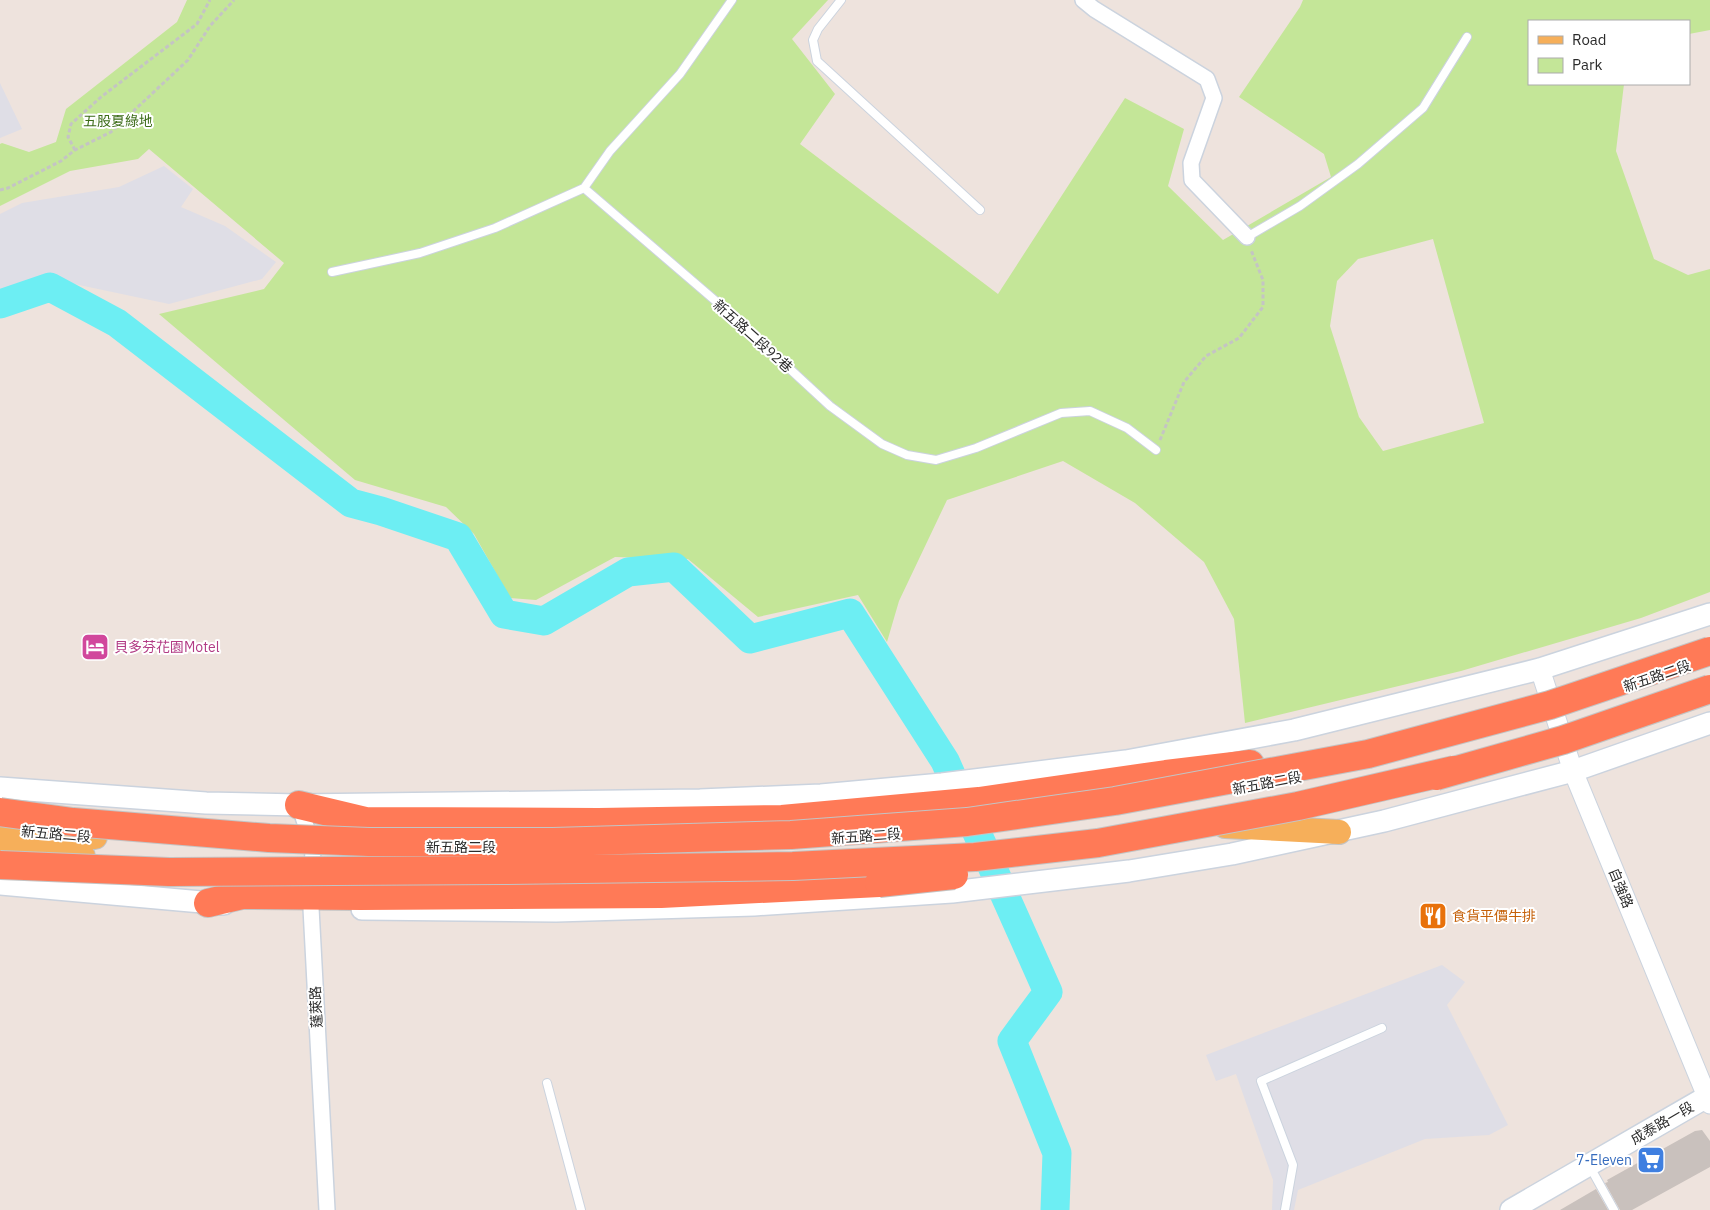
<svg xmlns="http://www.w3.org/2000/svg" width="1710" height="1210" font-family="'IBM Plex Sans','Noto Sans TC',sans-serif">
<rect width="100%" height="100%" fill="#eee3dd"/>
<!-- industrial -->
<path fill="#dfdee6" d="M 0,83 L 22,129 L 0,138 Z
M 164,166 L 193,189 L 181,207 L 225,226 L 276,262 L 262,279 L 169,304 L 46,278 L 0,292 L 0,214 L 22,203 L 119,187 Z
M 1442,965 L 1465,982 L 1447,1005 L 1508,1125 L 1489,1135 L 1425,1139 L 1298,1190 L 1294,1210 L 1272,1210 L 1273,1180 L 1236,1074 L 1216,1081 L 1206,1055 Z"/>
<!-- green -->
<path fill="#c4e698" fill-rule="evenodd" d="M 187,0 L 828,0 L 792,39 L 835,94 L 800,144 L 998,294 L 1125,98 L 1184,129 L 1168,186 L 1223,240 L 1331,177 L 1324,154 L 1239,97 L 1300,7 L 1303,0 L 1710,0 L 1710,30 L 1689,34 L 1689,21 L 1529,21 L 1529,84 L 1624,84 L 1616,151 L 1654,259 L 1688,275 L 1710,269 L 1710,592 L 1641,618 L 1461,671 L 1245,723 L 1234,619 L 1204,562 L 1135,503 L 1063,461 L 947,500 L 899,601 L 887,642 L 858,595 L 758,617 L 688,559 L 615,557 L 536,600 L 510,598 L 474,534 L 446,507 L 355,480 L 159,314 L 264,289 L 284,263 L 149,149 L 138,159 L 70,171 L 0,206 L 0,144 L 2,143 L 29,152 L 56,142 L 66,109 L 177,22 ZM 1433,239 L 1484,423 L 1383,451 L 1359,417 L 1330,326 L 1337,281 L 1358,259 Z"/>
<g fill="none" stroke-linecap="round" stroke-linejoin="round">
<!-- river -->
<path stroke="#6deef3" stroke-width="29" d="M 0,304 L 50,287 L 117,323 L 351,503 L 381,511 L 458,537 L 504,614 L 544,621 L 628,572 L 674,567 L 750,639 L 850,613 L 945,761 L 1048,992 L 1012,1041 L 1057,1153 L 1055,1210"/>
</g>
<!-- building -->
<path fill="#c9c1bd" d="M 1702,1130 L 1710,1141 L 1710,1167 L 1632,1210 L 1620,1210 L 1605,1183 L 1608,1182 L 1607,1180 L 1695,1131 Z
M 1596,1189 L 1608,1210 L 1560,1210 Z"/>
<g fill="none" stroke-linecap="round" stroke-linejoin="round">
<defs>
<path id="service" d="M 732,0 L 680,74 L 610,151 L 584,188 L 725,309 L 830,406 L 882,444 L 907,455 L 936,460 L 976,448 L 1061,413 L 1090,411 L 1127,428 L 1156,450
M 841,0 L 818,29 L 813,40 L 817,61 L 980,210
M 1247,237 L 1300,206 L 1358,164 L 1423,108 L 1467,37
M 332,272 L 420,253 L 495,228 L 584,188
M 547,1083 L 581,1210
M 1590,1167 L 1614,1210
M 1285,1210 L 1293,1165 L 1261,1081 L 1382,1028"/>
<path id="minor" d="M 1083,0 L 1094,9 L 1207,79 L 1214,98 L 1191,163 L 1192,180 L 1247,237
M 299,805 L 313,847 L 311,908 L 327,1210"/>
<path id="tertiary" d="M 1540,669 L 1573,771 L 1710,1104"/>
<path id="secondary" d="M 0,788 L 206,803 L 299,805 L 700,800 L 821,795 L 942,784 L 1126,761 L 1294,730 L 1540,669 L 1710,614
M 0,884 L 224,904
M 362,909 L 556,911 L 754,905 L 952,892 L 1129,871 L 1232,854 L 1384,821 L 1573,771 L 1710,723
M 1511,1210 L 1710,1095"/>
<path id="primary" d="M 1225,826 L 1339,832
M 0,829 L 95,837
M 0,849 L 83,856"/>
<path id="motorway" d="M 299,805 L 366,821 L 598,822 L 782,819 L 979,801 L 1166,774 L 1250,764
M 208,903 L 242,895 L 361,896 L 661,894 L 879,883"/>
</defs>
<!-- service casing -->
<use href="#service" stroke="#cbd3de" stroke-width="10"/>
<!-- minor casing -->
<use href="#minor" stroke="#cbd3de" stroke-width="18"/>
<!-- tertiary casing -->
<use href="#tertiary" stroke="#cbd3de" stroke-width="21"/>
<!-- secondary casing -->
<use href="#secondary" stroke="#cbd3de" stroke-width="24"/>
<!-- primary casing -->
<use href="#primary" stroke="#c4c4c4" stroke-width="26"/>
<!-- motorway casing -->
<use href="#motorway" stroke="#c4c4c4" stroke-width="30"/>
<!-- path -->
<path stroke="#c4c4c4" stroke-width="3" stroke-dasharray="4 2.5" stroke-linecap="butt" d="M 75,150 L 68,137 L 71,124 L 101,97 L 197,24 L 210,0
M 0,190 L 8,188 L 61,161 L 75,150 L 111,132 L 188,60 L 210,26 L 234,0
M 1160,440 L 1184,382 L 1206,356 L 1239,338 L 1263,307 L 1263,280 L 1251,250"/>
<!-- service -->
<use href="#service" stroke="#fff" stroke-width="8"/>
<!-- minor -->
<use href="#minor" stroke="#fff" stroke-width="15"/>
<!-- tertiary -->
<use href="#tertiary" stroke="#fff" stroke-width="19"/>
<!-- secondary -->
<use href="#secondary" stroke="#fff" stroke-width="21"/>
<!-- primary -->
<use href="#primary" stroke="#f6af5a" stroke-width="24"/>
<!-- motorway -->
<use href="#motorway" stroke="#ff7a57" stroke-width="28"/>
<defs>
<path id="motorway-bridge" d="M 1436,776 L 1563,740 L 1710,689
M 0,812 L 73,822 L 269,838 L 369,842 L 553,842 L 791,835 L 967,822 L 1115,801 L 1368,754 L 1550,705 L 1710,651
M 0,865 L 169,872 L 501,870 L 793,866 L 975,857 L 1098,843 L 1298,806 L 1454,770
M 879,883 L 954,875"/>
</defs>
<!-- motorway-bridge casing -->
<use href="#motorway-bridge" stroke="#c4c4c4" stroke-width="30" stroke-linecap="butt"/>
<!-- motorway-bridge -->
<use href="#motorway-bridge" stroke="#ff7a57" stroke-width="28"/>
</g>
<!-- icons -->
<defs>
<symbol id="hotel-square" viewBox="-11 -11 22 22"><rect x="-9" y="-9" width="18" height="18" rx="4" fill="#d1479c" stroke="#fff"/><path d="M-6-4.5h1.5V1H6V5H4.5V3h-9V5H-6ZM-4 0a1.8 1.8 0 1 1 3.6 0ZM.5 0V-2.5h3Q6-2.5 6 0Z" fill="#fff"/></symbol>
<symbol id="restaurant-square" viewBox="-11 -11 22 22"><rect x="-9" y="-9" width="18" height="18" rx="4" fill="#e8710a" stroke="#fff"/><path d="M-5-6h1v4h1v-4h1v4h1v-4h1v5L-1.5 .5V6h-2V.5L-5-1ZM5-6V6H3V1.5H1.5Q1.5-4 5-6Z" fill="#fff"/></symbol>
<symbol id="supermarket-square" viewBox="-11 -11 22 22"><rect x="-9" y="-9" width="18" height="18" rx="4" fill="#3f7fe0" stroke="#fff"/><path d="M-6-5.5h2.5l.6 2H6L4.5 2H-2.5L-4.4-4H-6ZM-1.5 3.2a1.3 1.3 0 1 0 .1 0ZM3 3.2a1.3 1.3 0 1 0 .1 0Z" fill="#fff"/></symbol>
</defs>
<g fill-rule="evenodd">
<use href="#hotel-square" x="79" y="631" width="32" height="32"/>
<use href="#restaurant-square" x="1417" y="900" width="32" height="32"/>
<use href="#supermarket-square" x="1635" y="1144" width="32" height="32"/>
</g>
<g text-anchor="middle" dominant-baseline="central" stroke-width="4" stroke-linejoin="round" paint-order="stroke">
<!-- park labels -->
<g font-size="14" fill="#3c6c18" stroke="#fff">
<text x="118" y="121">五股夏綠地</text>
</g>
<!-- street labels -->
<g font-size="14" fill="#2c2c2c" stroke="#fff">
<text transform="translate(753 336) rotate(42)">新五路二段92巷</text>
<text transform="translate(1657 676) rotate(-19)">新五路二段</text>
<text transform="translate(1267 783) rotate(-11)">新五路二段</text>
<text transform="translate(56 834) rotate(5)">新五路二段</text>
<text transform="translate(866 836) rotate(-4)">新五路二段</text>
<text x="461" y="847">新五路二段</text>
<text transform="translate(1621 888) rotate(68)">自強路</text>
<text transform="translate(316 1007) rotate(-93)">蓬萊路</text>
<text transform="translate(1662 1123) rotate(-30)">成泰路一段</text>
</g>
<!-- hotel labels -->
<g font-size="14" fill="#b23c85" stroke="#fff" text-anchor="start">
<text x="114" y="647">貝多芬花園Motel</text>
</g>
<!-- food labels -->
<g font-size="14" fill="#c56008" stroke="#fff" text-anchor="start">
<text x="1452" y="916">食貨平價牛排</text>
</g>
<!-- shop labels -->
<g font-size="14" fill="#366cbe" stroke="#fff" text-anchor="end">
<text x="1632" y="1160">7-Eleven</text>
</g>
</g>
<!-- legend -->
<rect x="1528" y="20" width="162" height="65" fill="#ffffff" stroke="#ababab"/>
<rect x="1538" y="36" width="25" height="8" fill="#f6af5a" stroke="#ababab"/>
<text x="1572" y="45" font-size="15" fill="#2c2c2c">Road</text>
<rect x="1538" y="58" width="25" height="15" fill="#c4e698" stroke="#ababab"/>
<text x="1572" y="70" font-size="15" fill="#2c2c2c">Park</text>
</svg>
